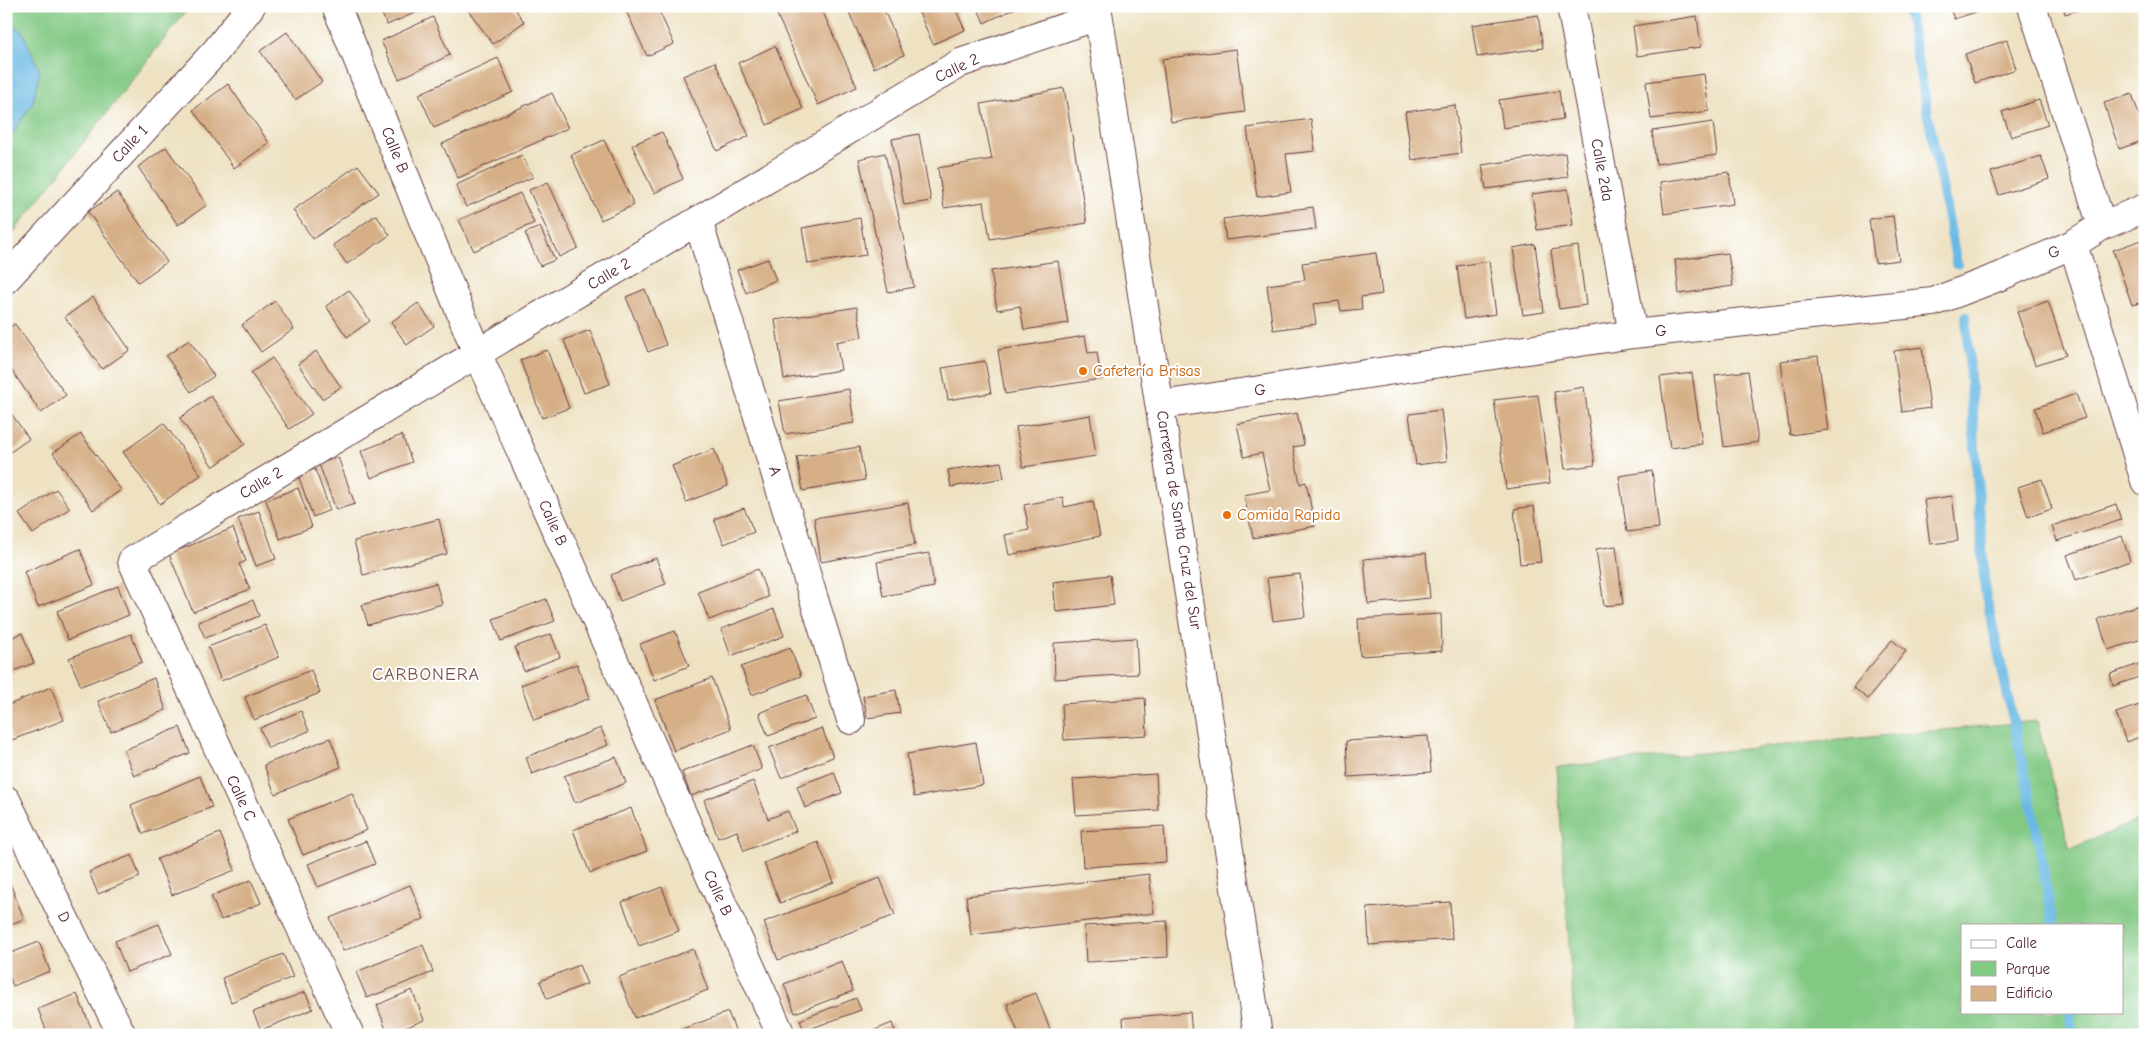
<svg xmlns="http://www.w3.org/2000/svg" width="2151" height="1041" font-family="'Comic Neue',sans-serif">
<rect width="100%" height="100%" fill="#fff"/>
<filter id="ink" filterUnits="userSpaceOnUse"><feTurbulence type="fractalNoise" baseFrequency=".02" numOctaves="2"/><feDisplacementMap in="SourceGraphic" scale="10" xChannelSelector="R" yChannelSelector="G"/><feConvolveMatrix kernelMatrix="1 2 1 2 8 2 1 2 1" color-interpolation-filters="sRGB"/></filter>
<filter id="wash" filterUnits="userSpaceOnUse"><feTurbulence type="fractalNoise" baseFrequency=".0096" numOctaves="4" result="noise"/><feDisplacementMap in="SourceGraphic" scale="20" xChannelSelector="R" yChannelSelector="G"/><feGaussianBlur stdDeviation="1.12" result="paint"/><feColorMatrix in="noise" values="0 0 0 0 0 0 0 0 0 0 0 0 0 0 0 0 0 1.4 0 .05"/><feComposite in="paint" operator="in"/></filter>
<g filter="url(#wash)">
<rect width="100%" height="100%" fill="#eee2c3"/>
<!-- green -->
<path fill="#82c984" stroke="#667458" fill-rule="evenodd" d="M 6,6 L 190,6 L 6,242 L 6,144 L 33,102 L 22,31 L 6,20 Z
M 2037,721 L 2070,849 L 2145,817 L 2145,1035 L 1575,1035 L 1557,767 ZM 1962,925 L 2122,925 L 2122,1012 L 1962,1012 Z"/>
<!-- water -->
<path fill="#6ab9e4" stroke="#5a6c88" d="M 6,20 L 22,31 L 40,71 L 33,102 L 6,144 Z"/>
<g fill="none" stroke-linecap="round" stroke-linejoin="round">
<!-- stream -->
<path stroke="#6ab9e4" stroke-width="10" d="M 1907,6 L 1957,264
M 1966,317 L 1985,591 L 2035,821 L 2053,925
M 2069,1012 L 2073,1035"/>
</g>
<g id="blocks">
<!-- building -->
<path fill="#d6af86" d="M 378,6 L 423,6 L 424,9 L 387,25 Z
M 473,6 L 513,6 L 524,22 L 493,44 L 468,10 Z
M 624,6 L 657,6 L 674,44 L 647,56 Z
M 773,6 L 820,6 L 857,87 L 818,105 Z
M 846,6 L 882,6 L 904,55 L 874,68 Z
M 916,6 L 954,6 L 965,30 L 933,44 Z
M 977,6 L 1020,6 L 984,23 Z
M 1949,6 L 1991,6 L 1991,7 L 1954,19 Z
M 2063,6 L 2088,6 L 2088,7 L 2065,14 Z
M 1538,15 L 1543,48 L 1477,57 L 1472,25 Z
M 1697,16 L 1701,47 L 1637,56 L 1633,26 Z
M 433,17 L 450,55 L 399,79 L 381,41 Z
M 287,32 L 322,82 L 295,100 L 260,51 Z
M 2007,40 L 2016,69 L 1975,83 L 1965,54 Z
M 775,46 L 803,109 L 767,125 L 738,63 Z
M 1236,49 L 1245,112 L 1171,122 L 1162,59 Z
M 498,58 L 513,92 L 434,128 L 419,94 Z
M 715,62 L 749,136 L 717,151 L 683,76 Z
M 1704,74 L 1709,111 L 1651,119 L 1646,82 Z
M 228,84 L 269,143 L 234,168 L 193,110 Z
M 1064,88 L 1087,223 L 990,239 L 984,202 L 944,208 L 938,168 L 992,159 L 981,104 Z
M 1559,91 L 1563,119 L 1503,128 L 1499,100 Z
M 552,93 L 568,128 L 458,178 L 442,144 Z
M 2132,94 L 2145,133 L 2145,140 L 2119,149 L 2104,103 Z
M 2039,100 L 2048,125 L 2011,137 L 2002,112 Z
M 1455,105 L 1461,153 L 1412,160 L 1405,112 Z
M 1311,119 L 1315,151 L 1286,154 L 1291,192 L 1257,197 L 1247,128 Z
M 1713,122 L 1717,155 L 1656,164 L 1652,131 Z
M 662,132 L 683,179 L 654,193 L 632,145 Z
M 919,134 L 931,201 L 904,205 L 892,139 Z
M 604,140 L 634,205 L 601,220 L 571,155 Z
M 166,147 L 207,205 L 178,225 L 138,167 Z
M 885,153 L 914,287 L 888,292 L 859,159 Z
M 1565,153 L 1568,177 L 1486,189 L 1482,165 Z
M 522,155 L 533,177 L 466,207 L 456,185 Z
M 2041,156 L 2049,179 L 1999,195 L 1991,172 Z
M 358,165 L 379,193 L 313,239 L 293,210 Z
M 1729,172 L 1733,204 L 1664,214 L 1660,182 Z
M 548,182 L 578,248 L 559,257 L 529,190 Z
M 1568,189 L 1573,225 L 1537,230 L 1532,194 Z
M 117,192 L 167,262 L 138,282 L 88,212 Z
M 520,193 L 534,223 L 474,251 L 459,220 Z
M 1313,207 L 1316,229 L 1226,240 L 1223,219 Z
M 376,215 L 390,235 L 347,264 L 333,245 Z
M 1893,216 L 1899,260 L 1875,263 L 1869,219 Z
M 860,218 L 866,255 L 808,264 L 802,228 Z
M 540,227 L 555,260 L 540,266 L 525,233 Z
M 2145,239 L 2145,301 L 2132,305 L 2113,250 Z
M 1535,244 L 1544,312 L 1523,315 L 1513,248 Z
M 1578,246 L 1586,305 L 1559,309 L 1551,250 Z
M 1376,253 L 1382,294 L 1361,297 L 1362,309 L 1341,311 L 1339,301 L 1313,304 L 1316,324 L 1273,330 L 1267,285 L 1305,280 L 1302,263 Z
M 1728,253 L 1733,286 L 1679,294 L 1675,260 Z
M 768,259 L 776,280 L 746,293 L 737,270 Z
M 1058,261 L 1068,323 L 1024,330 L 1020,306 L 997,310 L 991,271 Z
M 1489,261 L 1496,314 L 1464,319 L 1457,266 Z
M 645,289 L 666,345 L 648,352 L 626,297 Z
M 349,290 L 370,321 L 347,337 L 326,306 Z
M 93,297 L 130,350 L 102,369 L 65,317 Z
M 275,301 L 294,329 L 261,352 L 242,325 Z
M 2048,301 L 2066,355 L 2035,365 L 2017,312 Z
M 418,303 L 434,326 L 407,345 L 391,322 Z
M 857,307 L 862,337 L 836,342 L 841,370 L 784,379 L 775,320 Z
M 15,324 L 66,395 L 41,413 L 6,362 L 6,330 Z
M 590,330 L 610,384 L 584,393 L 564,340 Z
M 1085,336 L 1088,353 L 1097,352 L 1101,379 L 1005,394 L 998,350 Z
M 189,340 L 214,376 L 191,392 L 166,356 Z
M 1922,347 L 1930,408 L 1902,412 L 1894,351 Z
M 547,350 L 569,408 L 542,418 L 520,360 Z
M 316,351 L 341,387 L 322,399 L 298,364 Z
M 1818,356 L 1828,430 L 1790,435 L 1780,361 Z
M 272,358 L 312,414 L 289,429 L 251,373 Z
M 985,361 L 991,393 L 948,400 L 942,368 Z
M 1748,371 L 1758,442 L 1724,447 L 1715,375 Z
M 1692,373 L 1702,444 L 1670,448 L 1660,377 Z
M 1584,387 L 1595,465 L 1565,469 L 1554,392 Z
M 849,389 L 854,423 L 785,434 L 779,401 Z
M 2076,394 L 2085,418 L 2043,432 L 2035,408 Z
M 1538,395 L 1550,483 L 1506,489 L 1494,400 Z
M 211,396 L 245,444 L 213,467 L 180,418 Z
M 6,406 L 29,439 L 6,455 Z
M 1441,410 L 1447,461 L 1416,465 L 1409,414 Z
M 1297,413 L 1304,445 L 1293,447 L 1300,484 L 1306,482 L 1315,526 L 1253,538 L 1244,495 L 1270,490 L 1262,453 L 1244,457 L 1237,424 Z
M 1090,415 L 1096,456 L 1023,467 L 1016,427 Z
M 164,423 L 201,475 L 160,504 L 123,452 Z
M 81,434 L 121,490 L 93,510 L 53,453 Z
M 402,435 L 412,462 L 371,478 L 361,451 Z
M 859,447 L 865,480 L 803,491 L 797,457 Z
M 714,449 L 728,486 L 686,502 L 672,466 Z
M 338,457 L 355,504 L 336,510 L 319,464 Z
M 1001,462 L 1004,478 L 951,487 L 948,470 Z
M 315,469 L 330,510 L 313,517 L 298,475 Z
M 1652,471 L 1659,528 L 1627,532 L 1619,476 Z
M 2042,479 L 2052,509 L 2028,517 L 2018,487 Z
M 298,488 L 312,527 L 280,539 L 266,500 Z
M 56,489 L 70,508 L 33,534 L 19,514 Z
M 1952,496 L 1958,541 L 1930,544 L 1924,500 Z
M 1063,497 L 1064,507 L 1093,501 L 1100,536 L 1009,555 L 1005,535 L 1029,530 L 1024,505 Z
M 908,503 L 915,545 L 821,562 L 814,518 Z
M 2116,504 L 2121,520 L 2057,541 L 2052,526 Z
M 1534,506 L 1541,562 L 1520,564 L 1514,509 Z
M 744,508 L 754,532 L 724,544 L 714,519 Z
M 259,511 L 276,559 L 256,566 L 238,519 Z
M 439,519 L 447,554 L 363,575 L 354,541 Z
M 233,528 L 246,561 L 239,564 L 250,589 L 193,612 L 169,554 Z
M 2122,536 L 2130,561 L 2076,580 L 2067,555 Z
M 1616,546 L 1623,604 L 1604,606 L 1596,549 Z
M 80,549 L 94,585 L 38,607 L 24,572 Z
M 929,553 L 934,587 L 883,596 L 877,562 Z
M 1426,553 L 1430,598 L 1368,604 L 1364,559 Z
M 656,558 L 666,584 L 620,601 L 611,575 Z
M 758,569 L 768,597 L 709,620 L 698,592 Z
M 1300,574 L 1305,617 L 1273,621 L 1267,578 Z
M 1110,575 L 1114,605 L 1056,612 L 1053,582 Z
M 436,583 L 442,604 L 368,625 L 362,605 Z
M 118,586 L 129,615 L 68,640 L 57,611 Z
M 546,599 L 555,621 L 501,641 L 493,619 Z
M 253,600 L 259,616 L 205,638 L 198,622 Z
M 2145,603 L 2145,638 L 2108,650 L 2098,619 Z
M 774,609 L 784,636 L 731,656 L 721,629 Z
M 1441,614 L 1442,651 L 1360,656 L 1358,619 Z
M 265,625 L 279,657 L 221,681 L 208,647 Z
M 675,631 L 689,666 L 654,680 L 640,644 Z
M 22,633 L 34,663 L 6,674 L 6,640 Z
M 131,634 L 142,662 L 81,686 L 69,658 Z
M 551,634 L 560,657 L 524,671 L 515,647 Z
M 1136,638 L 1138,674 L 1055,679 L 1054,643 Z
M 1892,640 L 1906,651 L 1868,699 L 1853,687 Z
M 790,648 L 801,676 L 752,695 L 741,667 Z
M 2145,662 L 2145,675 L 2113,686 L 2110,674 Z
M 577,664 L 590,698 L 534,720 L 521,685 Z
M 311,670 L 320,693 L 254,720 L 245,697 Z
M 154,678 L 166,710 L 111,732 L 98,701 Z
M 712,678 L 731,729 L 674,751 L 655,700 Z
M 51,687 L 64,720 L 12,740 L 6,724 L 6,706 Z
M 896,690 L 900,713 L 867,718 L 863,696 Z
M 806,695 L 815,719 L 768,736 L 759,713 Z
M 1145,698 L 1147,735 L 1064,740 L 1062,704 Z
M 2145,703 L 2145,735 L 2126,742 L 2116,713 Z
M 301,711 L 309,731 L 268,748 L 260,728 Z
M 180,727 L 190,753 L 134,776 L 124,750 Z
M 601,728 L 608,745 L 532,774 L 526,757 Z
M 822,728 L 833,757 L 781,778 L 769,748 Z
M 1428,736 L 1431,772 L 1348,777 L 1346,741 Z
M 330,738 L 341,767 L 275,794 L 264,765 Z
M 976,742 L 983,785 L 914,797 L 907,754 Z
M 753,745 L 762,769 L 691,796 L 682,772 Z
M 616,757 L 626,783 L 575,803 L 564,776 Z
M 834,772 L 842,793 L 805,808 L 797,786 Z
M 1156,774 L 1158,810 L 1076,815 L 1073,779 Z
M 200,776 L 212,807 L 143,834 L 131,805 Z
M 753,781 L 768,819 L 788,811 L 796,831 L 744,851 L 737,831 L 718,838 L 704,800 Z
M 352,793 L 367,830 L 303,855 L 288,819 Z
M 631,808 L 647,851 L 590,873 L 573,830 Z
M 1164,826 L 1166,862 L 1083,867 L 1081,831 Z
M 220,833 L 235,870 L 172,895 L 157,859 Z
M 366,841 L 375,864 L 318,887 L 308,864 Z
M 818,842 L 834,882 L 780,903 L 764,863 Z
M 132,855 L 140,877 L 98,894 L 89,872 Z
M 1149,874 L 1154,913 L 971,935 L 966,896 Z
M 880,878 L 895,915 L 778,960 L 764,922 Z
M 251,880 L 261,903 L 221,920 L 211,896 Z
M 10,883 L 24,919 L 6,926 L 6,885 Z
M 410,885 L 424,919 L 343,951 L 330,918 Z
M 662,887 L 679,931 L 639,946 L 622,902 Z
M 1450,902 L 1452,939 L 1369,945 L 1367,908 Z
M 1167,921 L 1168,957 L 1086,962 L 1084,926 Z
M 159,924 L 172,954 L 127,972 L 115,941 Z
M 39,942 L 50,971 L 13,986 L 6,969 L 6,955 Z
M 423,945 L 433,972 L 367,998 L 356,972 Z
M 693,949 L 708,990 L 635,1018 L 619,977 Z
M 283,954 L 293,977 L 231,1002 L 222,978 Z
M 842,961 L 853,991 L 795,1013 L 784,984 Z
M 579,965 L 587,984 L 547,999 L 540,981 Z
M 412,990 L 424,1020 L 388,1035 L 377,1005 Z
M 305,992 L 313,1009 L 261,1030 L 253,1012 Z
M 1036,993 L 1052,1035 L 1019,1035 L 1007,1004 Z
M 77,994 L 93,1032 L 87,1035 L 48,1035 L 38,1009 Z
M 856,998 L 861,1010 L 804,1031 L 800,1020 Z
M 728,1012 L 737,1035 L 682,1035 L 680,1030 Z
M 1190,1012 L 1192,1035 L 1124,1035 L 1123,1018 Z
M 892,1023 L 896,1035 L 863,1035 Z"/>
</g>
</g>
<g filter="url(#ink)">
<use href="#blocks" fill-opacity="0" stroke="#633c42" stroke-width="1"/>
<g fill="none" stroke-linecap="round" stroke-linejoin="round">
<defs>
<path id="minor" d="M 336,6 L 477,353 L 781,1035
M 1571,6 L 1633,334
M 2032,6 L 2102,226
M 698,221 L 851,720
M 2073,244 L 2145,481
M 6,279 L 216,51 L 251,6
M 1161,405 L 1633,334 L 1933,302 L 2001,276 L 2073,244 L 2102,226 L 2145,208
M 6,800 L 122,1035
M 350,1035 L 132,561 L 960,63 L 1098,16"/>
<path id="secondary" d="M 1097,6 L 1258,1035"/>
</defs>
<!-- minor casing -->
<use href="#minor" stroke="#633c42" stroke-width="30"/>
<!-- secondary casing -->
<use href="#secondary" stroke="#633c42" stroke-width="30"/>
<!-- minor -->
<use href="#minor" stroke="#fff" stroke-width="28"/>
<!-- secondary -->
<use href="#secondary" stroke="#fff" stroke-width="28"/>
</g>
</g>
<!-- markers -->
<g fill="#e8710a" stroke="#fff" stroke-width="2">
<circle cx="1083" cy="371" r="5"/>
<circle cx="1227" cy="515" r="5"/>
</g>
<g text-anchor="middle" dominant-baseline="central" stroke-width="4" stroke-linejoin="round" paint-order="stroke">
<!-- street labels -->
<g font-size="16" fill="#4a1f2b" stroke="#fff">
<text transform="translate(957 68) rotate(-26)">Calle 2</text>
<text transform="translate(130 144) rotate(-47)">Calle 1</text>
<text transform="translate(395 150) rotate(68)">Calle B</text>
<text transform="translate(1602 170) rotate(79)">Calle 2da</text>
<text transform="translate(2054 252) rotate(-24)">G</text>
<text transform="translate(609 274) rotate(-31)">Calle 2</text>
<text transform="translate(1661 331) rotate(-6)">G</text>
<text transform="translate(1260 390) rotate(-8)">G</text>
<text transform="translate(775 471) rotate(73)">A</text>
<text transform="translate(261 483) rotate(-31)">Calle 2</text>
<text transform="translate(1179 520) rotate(81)">Carretera de Santa Cruz del Sur</text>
<text transform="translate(553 523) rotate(66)">Calle B</text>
<text transform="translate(241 798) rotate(65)">Calle C</text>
<text transform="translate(718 893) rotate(66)">Calle B</text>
<text transform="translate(64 917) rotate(64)">D</text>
</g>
<!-- food labels -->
<g font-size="16" fill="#c56008" stroke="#fff" text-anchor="start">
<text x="1093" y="371">Cafetería Brisas</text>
<text x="1237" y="515">Comida Rapida</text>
</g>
<!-- neighbourhood labels -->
<g font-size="18" letter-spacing="1" fill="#7b514b" stroke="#fff">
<text x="426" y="674">CARBONERA</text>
</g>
</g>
<!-- margin -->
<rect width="2151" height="1041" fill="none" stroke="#fff" stroke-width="25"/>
<!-- legend -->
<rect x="1961" y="924" width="162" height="90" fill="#ffffff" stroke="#b7a5aa"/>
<rect x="1971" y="940" width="25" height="8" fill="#ffffff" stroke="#b7a5aa"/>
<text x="2006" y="948" font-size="15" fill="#4a1f2b">Calle</text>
<rect x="1971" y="961" width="25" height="15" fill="#82c984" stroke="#b7a5aa"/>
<text x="2006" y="974" font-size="15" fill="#4a1f2b">Parque</text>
<rect x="1971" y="986" width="25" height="15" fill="#d6af86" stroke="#b7a5aa"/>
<text x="2006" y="998" font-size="15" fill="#4a1f2b">Edificio</text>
</svg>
